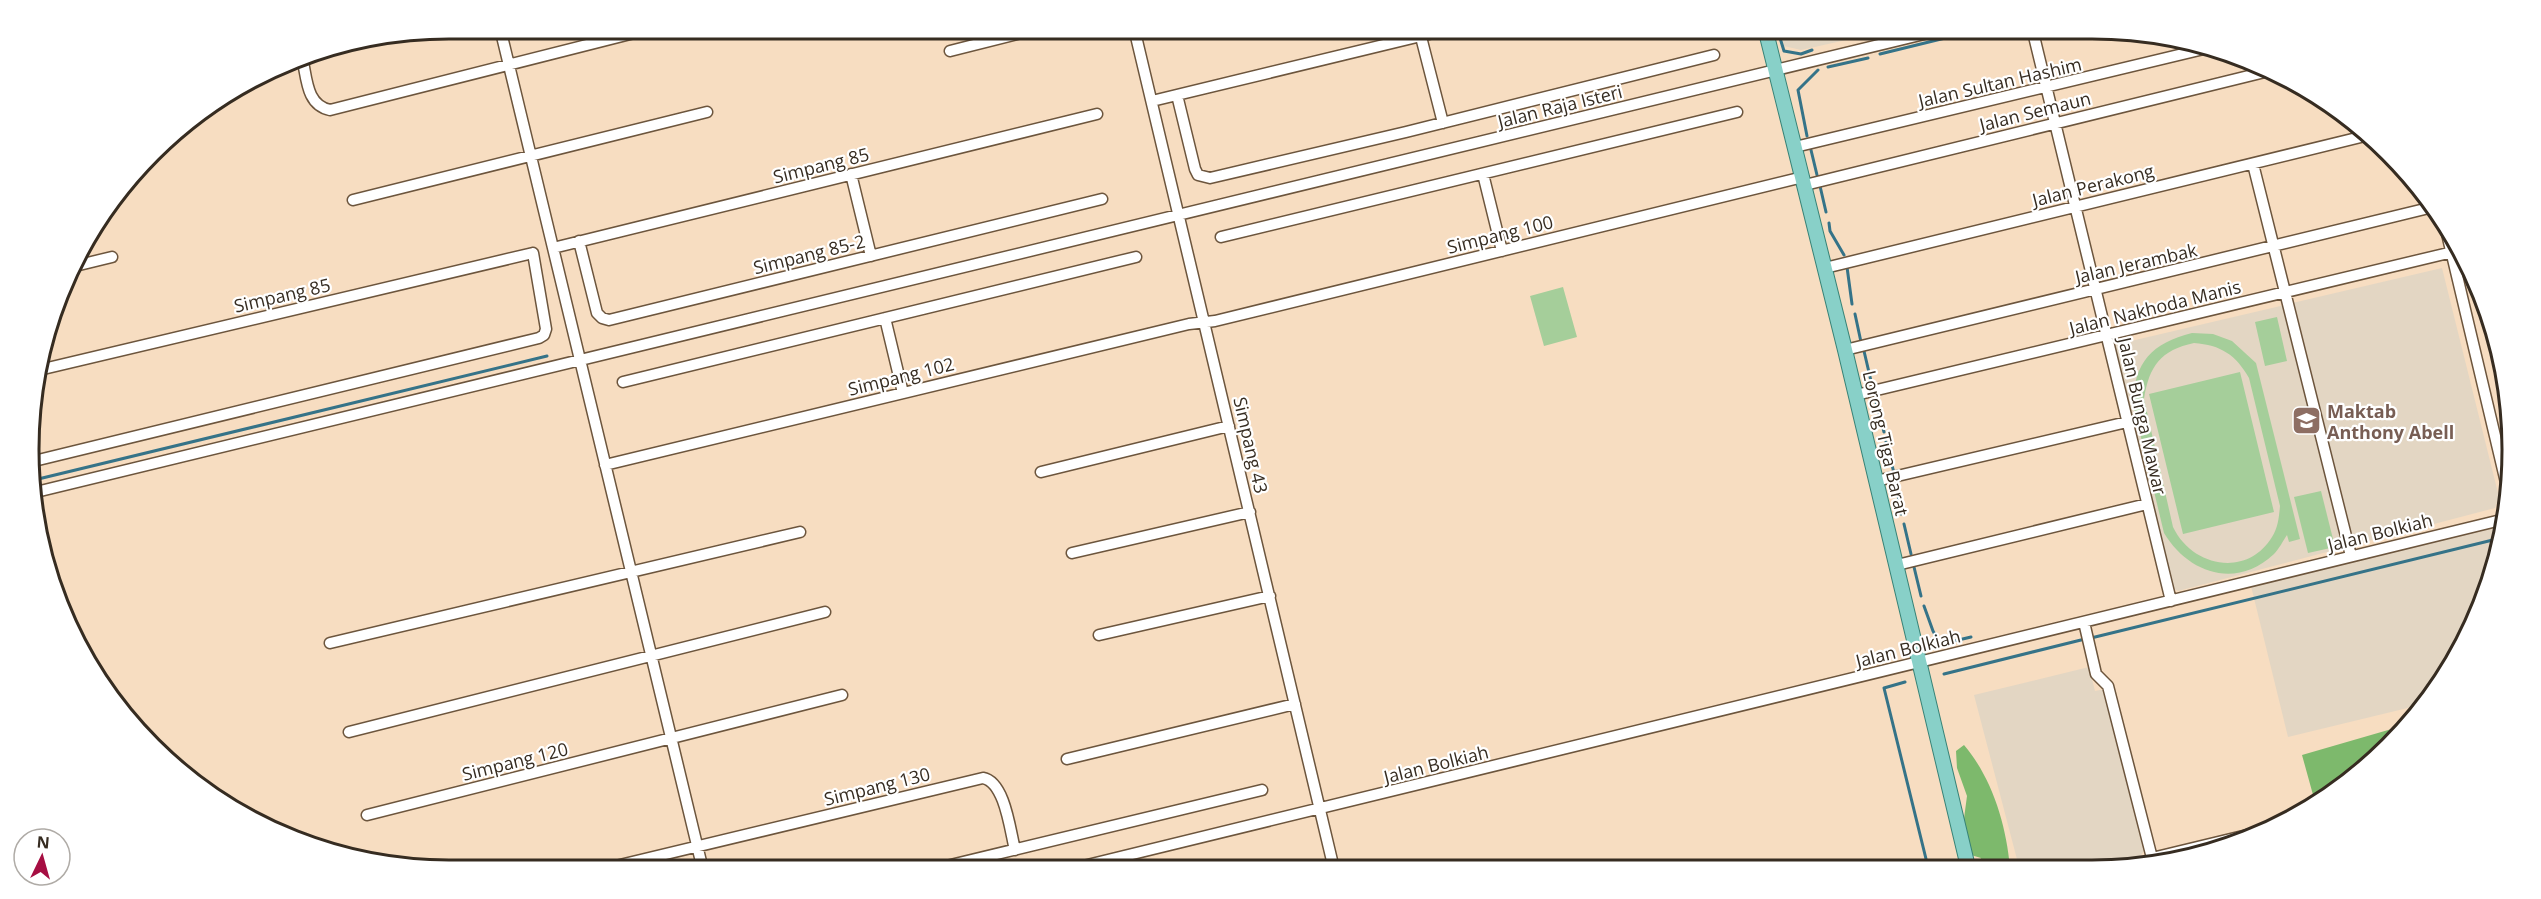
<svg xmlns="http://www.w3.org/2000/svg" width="2541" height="899" font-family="'Open Sans',sans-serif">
<rect width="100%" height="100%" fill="#f7ddc1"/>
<!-- education -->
<path fill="#e3d6c3" d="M 1780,29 L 1780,28 L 1896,29 L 1801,50 L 1784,46 Z
M 2442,268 L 2499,497 L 2495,508 L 2178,591 L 2172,588 L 2114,345 Z
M 2504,524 L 2498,558 L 2456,660 L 2420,705 L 2288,737 L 2251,586 Z
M 2089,667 L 2095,691 L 2105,689 L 2145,849 L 2138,860 L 2110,867 L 2019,867 L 1974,695 Z"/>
<!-- green -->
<path fill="#a5ce9a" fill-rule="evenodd" d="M 1563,287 L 1577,337 L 1544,346 L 1530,296 Z
M 2277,317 L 2287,361 L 2265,366 L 2255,322 Z
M 2192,333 L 2213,334 L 2232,341 L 2256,363 L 2300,539 L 2289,542 L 2287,535 C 2283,541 2279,549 2274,554 C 2236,590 2188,573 2164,533 L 2133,404 C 2134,362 2152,343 2192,333 ZM 2194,343 C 2221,345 2236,355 2249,378 L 2280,506 C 2279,517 2278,528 2272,537 C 2247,578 2192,567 2173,527 L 2144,399 C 2149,366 2161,350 2194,343 Z
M 2240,372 L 2274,512 L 2183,534 L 2149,394 Z
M 2321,491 L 2335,547 L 2308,553 L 2294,497 Z"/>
<!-- forest -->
<path fill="#7db96c" d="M 2402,726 L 2369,766 L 2315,802 L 2302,755 Z
M 1964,745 C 1992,778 2006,824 2010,867 L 1977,867 L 1981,858 L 1971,855 L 1963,826 L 1967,796 L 1957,768 L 1956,751 Z"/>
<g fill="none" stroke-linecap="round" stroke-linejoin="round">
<!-- stream -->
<path stroke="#357388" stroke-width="3" d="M 1777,28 L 1784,51 L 1801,54 L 1812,50
M 1880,54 L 1986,28
M 1828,67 L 1868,58
M 1807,136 L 1798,90 L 1818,70
M 1811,150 L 1817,175
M 1820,186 L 1826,212
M 1829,223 L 1830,231 L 1844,255
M 1847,267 L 1852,304
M 1855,314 L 1861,342
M 1864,351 L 1871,381
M 1876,402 L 1884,432
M 1886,442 L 1894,473
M 30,481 L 547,356
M 1896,482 L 1901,514
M 1904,524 L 1911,554
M 1914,567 L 1921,596
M 1924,606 L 1933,631 L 1938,640 L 1950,642 L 1971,637
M 2091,638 L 2501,538
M 1944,674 L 2085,639
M 1905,682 L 1884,688 L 1928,867"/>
<defs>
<path id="minor" d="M 500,28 L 703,870
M 1134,28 L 1334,869
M 2032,28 L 2171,601
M 1421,37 L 1443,123
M 950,51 L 1041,28
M 302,57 C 307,78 306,105 330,110 L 654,28
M 1177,95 L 1195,169 L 1198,175 L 1210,178 L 1406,132 L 1714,55
M 1152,101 L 1454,28
M 1795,147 L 2212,47
M 2253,164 L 2351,556
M 851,174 L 871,256
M 1483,174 L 1502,251
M 1805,185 L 2273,70
M 353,200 L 707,112
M 2444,221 L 2509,495
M 1221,237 L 1737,112
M 579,241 L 597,313 L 602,318 L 609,320 L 1102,199
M 553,248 L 1097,114
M 71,267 L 112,257
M 1825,268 L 2369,135
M 885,318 L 903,393
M 1845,350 L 2433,207
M 623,382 L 1136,257
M 1856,395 L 2461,250
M 30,462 L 539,338 L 544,335 L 546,329 L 533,253 L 39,370
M 605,465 L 1189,324 L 1215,321 L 1803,177
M 1041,472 L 1229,426
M 1876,481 L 2127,422
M 32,493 L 1949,28
M 1072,553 L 1250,512
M 1897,565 L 2147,504
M 2084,622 L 2096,674 L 2108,686 L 2152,858
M 1099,635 L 1270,596
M 330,643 L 800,532
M 349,732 L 825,612
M 1067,759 L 1295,704
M 367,815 L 842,695
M 2152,858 L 2268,830
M 934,869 L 1262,790
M 1071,869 L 2505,519
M 599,870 L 983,778 C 1005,782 1010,830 1015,850"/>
<path id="major" d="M 1765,28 L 1845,350 L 1968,867"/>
</defs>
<!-- minor casing -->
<use href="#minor" stroke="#6c553d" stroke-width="13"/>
<!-- major casing -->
<use href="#major" stroke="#378276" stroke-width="16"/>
<!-- minor -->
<use href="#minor" stroke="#fff" stroke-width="10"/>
<!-- major -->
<use href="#major" stroke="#88d0c8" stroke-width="14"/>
</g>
<!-- icons -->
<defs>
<symbol id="school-square" viewBox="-11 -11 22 22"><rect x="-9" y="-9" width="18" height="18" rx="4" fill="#8d6e63" stroke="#fff"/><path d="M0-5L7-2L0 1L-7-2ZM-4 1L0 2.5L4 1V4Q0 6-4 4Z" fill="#fff"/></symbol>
</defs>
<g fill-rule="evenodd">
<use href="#school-square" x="2290" y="404" width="33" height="33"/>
</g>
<g text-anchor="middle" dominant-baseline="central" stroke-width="4.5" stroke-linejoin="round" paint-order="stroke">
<!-- street labels -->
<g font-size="18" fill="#362c21" stroke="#fff">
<text transform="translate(2000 82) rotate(-13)">Jalan Sultan Hashim</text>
<text transform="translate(1560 106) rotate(-14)">Jalan Raja Isteri</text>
<text transform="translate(2035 111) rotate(-14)">Jalan Semaun</text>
<text transform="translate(821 165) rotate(-14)">Simpang 85</text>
<text transform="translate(2093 185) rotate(-14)">Jalan Perakong</text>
<text transform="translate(1500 234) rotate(-14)">Simpang 100</text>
<text transform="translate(809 254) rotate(-14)">Simpang 85-2</text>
<text transform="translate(2136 263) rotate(-13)">Jalan Jerambak</text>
<text transform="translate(282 295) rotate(-13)">Simpang 85</text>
<text transform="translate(2155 307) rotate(-14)">Jalan Nakhoda Manis</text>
<text transform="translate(901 376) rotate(-14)">Simpang 102</text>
<text transform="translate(2143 416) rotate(77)">Jalan Bunga Mawar</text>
<text transform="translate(1886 443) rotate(77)">Lorong Tiga Barat</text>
<text transform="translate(1251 445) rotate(77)">Simpang 43</text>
<text transform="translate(2380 532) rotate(-14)">Jalan Bolkiah</text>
<text transform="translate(1908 648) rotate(-14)">Jalan Bolkiah</text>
<text transform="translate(515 761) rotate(-14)">Simpang 120</text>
<text transform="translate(1436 764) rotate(-14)">Jalan Bolkiah</text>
<text transform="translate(877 786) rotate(-14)">Simpang 130</text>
</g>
<!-- education labels -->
<g font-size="18" font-weight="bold" fill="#785e54" stroke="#fff" text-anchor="start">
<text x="2327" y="411">Maktab<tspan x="2327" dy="21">Anthony Abell</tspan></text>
</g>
</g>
<!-- crop -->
<path d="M0 0H2541V899H0ZM449 39H2092A410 410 0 0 1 2502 449V450A410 410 0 0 1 2092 860H449A410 410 0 0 1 39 450V449A410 410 0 0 1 449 39Z" fill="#fff" fill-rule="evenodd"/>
<path fill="none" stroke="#362c21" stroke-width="3" d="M449 39H2092A410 410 0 0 1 2502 449V450A410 410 0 0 1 2092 860H449A410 410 0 0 1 39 450V449A410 410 0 0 1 449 39Z"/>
<!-- north arrow -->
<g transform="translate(42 857) rotate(5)"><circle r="28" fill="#ffffff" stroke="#afaba6" stroke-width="1.5"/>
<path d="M0-4.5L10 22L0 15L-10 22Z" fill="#a60e42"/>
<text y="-9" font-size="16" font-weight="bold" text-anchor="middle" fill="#362c21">N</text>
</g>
</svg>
